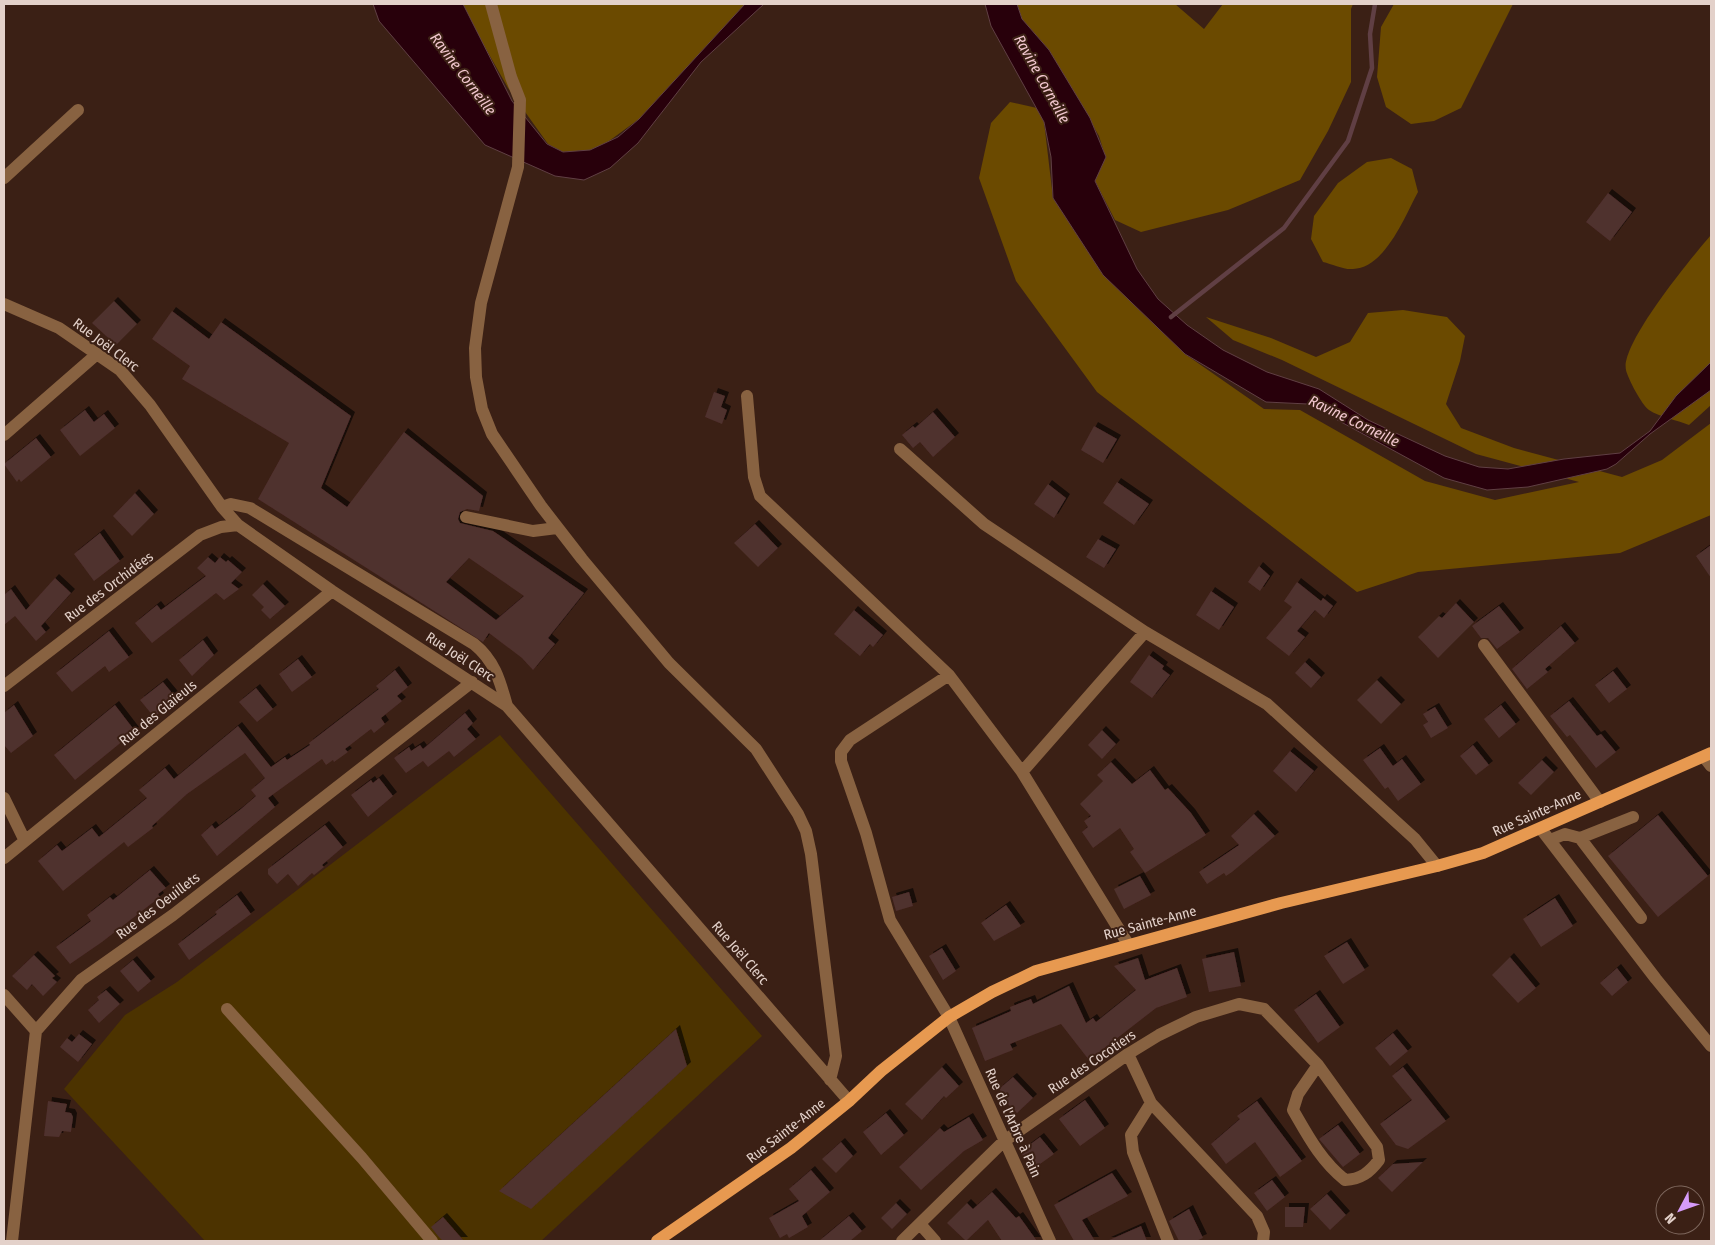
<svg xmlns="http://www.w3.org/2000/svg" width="1715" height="1245" font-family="'Fira Sans Condensed',sans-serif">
<defs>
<filter id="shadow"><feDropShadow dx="4" dy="-4" stdDeviation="0" flood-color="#0009"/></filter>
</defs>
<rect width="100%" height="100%" fill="#3b2015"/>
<!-- green -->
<path fill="#4c3300" d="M 500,735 L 762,1036 L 541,1241 L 205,1241 L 64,1089 L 125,1015 L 177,982 Z"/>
<!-- forest -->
<path fill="#6b4a00" d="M 463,4 L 745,4 L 639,119 L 605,144 L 590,150 L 563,152 L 548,144 L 508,88 L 469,19 Z
M 1017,4 L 1175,4 L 1204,29 L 1223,4 L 1353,4 L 1351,9 L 1351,82 L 1328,131 L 1300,180 L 1228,210 L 1141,232 L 1115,220 L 1095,181 L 1104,152 L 1099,136 L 1049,50 L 1022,19 Z
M 1394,4 L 1513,4 L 1461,108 L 1434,121 L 1411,124 L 1386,107 L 1377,77 L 1381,27 Z
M 1010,102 L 1037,108 L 1044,122 L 1053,198 L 1070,221 L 1185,354 L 1264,409 L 1300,410 L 1425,481 L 1495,500 L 1579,482 L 1476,454 L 1282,360 L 1233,340 L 1206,317 L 1271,338 L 1316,357 L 1350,342 L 1368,313 L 1403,310 L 1447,317 L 1465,336 L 1460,361 L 1446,404 L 1461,428 L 1514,448 L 1622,477 L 1662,460 L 1711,423 L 1711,515 L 1620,553 L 1418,572 L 1357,592 L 1097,392 L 1016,281 L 979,178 L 991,123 Z
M 1391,158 L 1412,169 L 1418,192 C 1405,216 1385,268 1353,269 C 1344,270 1332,264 1323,262 L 1311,239 L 1314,216 L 1338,183 L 1367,162 Z
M 1711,235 L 1711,405 L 1689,425 C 1677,420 1659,417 1649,410 C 1642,405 1628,379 1626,370 C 1620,344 1692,257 1711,235 Z"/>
<!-- water -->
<path fill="#28000b" stroke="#603f44" d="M 373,4 L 463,4 L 512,101 L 547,144 L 563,152 L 590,150 L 618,137 L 639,119 L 745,4 L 764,4 L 701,62 L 638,143 L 610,168 L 584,180 L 555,176 L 485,145 L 379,21 Z
M 985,4 L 1017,4 L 1022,19 L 1049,50 L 1090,118 L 1106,157 L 1095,181 L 1137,269 L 1158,299 L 1187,325 L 1223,350 L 1267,372 L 1319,389 L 1368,420 L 1445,456 L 1479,467 L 1508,469 L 1564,459 L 1620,453 L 1650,431 L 1676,396 L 1711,362 L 1711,390 L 1650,434 L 1616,464 L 1607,469 L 1528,487 L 1487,490 L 1444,478 L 1308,404 L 1266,402 L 1185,354 L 1103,275 L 1053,198 L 1051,157 L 1044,122 L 991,26 Z"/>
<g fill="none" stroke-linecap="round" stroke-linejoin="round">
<!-- stream -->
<path stroke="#603f44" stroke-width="4.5" d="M 1171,317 L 1284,228 L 1348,141 L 1372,68 L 1370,34 L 1375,4"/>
</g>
<!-- building -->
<path fill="#50302e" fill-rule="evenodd" filter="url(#shadow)" d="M 1608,193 L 1632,212 L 1610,241 L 1586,222 Z
M 114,301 L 137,324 L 116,345 L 92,323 Z
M 172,311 L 209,339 L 221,322 L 351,416 L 321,488 L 347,507 L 404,432 L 483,496 L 479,511 L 467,509 L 460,512 L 458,519 L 460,523 L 493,531 L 584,593 L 548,638 L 555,644 L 533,670 L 522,658 L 489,633 L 483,642 L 258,499 L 289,443 L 182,379 L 190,366 L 152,339 ZM 469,558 L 524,596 L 496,620 L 446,582 Z
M 714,392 L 725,396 L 721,407 L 727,410 L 722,424 L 705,417 Z
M 85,410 L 94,422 L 104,414 L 115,428 L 80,456 L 60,430 Z
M 933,412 L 955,437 L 933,457 L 920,442 L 913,448 L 902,435 L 913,426 L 915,428 Z
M 1094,426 L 1117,439 L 1103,463 L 1081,450 Z
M 36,438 L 51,457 L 21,482 L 19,479 L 17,482 L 4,464 Z
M 1117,482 L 1149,504 L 1134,525 L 1103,503 Z
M 1048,484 L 1066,498 L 1054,518 L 1034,504 Z
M 135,493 L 154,514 L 132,536 L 113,516 Z
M 755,524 L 778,548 L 758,567 L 734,543 Z
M 100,533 L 120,561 L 94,581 L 74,554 Z
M 1098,539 L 1116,549 L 1104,568 L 1086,557 Z
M 1711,545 L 1711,578 L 1696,556 Z
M 208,557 L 215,563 L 220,557 L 226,562 L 228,560 L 242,572 L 231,583 L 239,589 L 224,600 L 216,593 L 152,643 L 135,623 L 157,605 L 161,610 L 206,576 L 197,568 Z
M 1259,566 L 1270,576 L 1260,591 L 1248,582 Z
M 55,578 L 71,593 L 41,626 L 46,632 L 36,641 L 15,616 L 4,625 L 4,595 L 11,589 L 26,610 Z
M 1297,582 L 1321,601 L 1323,598 L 1333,606 L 1324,618 L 1315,610 L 1297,631 L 1305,637 L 1289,656 L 1266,638 L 1292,607 L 1284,601 Z
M 263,584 L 285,606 L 270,619 L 261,610 L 264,607 L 252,595 Z
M 1211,591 L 1234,607 L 1219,630 L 1196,615 Z
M 1456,603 L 1474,622 L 1438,658 L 1418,637 L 1439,616 L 1442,618 Z
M 1499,606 L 1520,632 L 1497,649 L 1488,638 L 1481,638 L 1472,626 Z
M 854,610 L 883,635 L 873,647 L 870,644 L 860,656 L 834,634 Z
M 1561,626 L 1575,643 L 1545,669 L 1548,672 L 1527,689 L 1512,669 Z
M 109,631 L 129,657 L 109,672 L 105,666 L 72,692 L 56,673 Z
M 203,640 L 214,655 L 192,676 L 179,660 Z
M 1149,655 L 1164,666 L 1162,669 L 1170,675 L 1152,698 L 1130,682 Z
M 298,659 L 312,677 L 292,692 L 279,674 Z
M 1305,662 L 1321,677 L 1311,688 L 1295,673 Z
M 395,670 L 408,687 L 397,696 L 402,701 L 381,718 L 385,724 L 374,733 L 371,729 L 345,749 L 348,752 L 334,762 L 333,760 L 326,765 L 322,759 L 268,798 L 275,807 L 217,856 L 201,835 L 212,825 L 215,829 L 241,809 L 256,796 L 251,790 L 265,778 L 245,753 L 187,794 L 152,826 L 153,828 L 128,847 L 124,842 L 63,891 L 38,861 L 57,845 L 62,851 L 92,828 L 99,837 L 147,798 L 139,790 L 165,768 L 174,779 L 238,726 L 271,767 L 285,757 L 287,760 L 310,745 L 309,743 L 379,689 L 376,686 Z
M 1613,671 L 1627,689 L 1609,703 L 1595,685 Z
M 1377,680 L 1401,704 L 1381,724 L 1357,700 Z
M 163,682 L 177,699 L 154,717 L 140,700 Z
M 256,688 L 273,709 L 257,722 L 239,702 Z
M 1569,701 L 1597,736 L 1601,734 L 1616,752 L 1596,768 L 1570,735 L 1567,737 L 1550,716 Z
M 14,705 L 33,736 L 11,753 L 4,745 L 4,713 Z
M 115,705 L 135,731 L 75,780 L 54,755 Z
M 1501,705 L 1516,724 L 1499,738 L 1484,719 Z
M 1435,707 L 1448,728 L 1431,738 L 1423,725 L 1428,722 L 1423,714 Z
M 465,713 L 473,723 L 467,729 L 476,739 L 454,757 L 449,751 L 428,767 L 423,761 L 406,773 L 394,758 L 409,747 L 411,751 L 420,745 L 423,749 Z
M 1102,730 L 1116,744 L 1102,759 L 1088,745 Z
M 1473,745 L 1489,765 L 1476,775 L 1460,756 Z
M 1380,748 L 1393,766 L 1402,759 L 1421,784 L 1398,801 L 1388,787 L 1385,789 L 1363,760 Z
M 1290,751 L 1314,771 L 1296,792 L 1273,771 Z
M 1542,760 L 1554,772 L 1531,795 L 1518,783 Z
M 1111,762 L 1132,784 L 1150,770 L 1165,790 L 1168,788 L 1191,813 L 1206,835 L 1145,873 L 1130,852 L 1134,849 L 1120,828 L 1093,848 L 1082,832 L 1088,827 L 1084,821 L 1091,816 L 1080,804 L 1103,781 L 1097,775 Z
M 379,778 L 393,796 L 368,817 L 351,795 L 371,780 L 373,783 Z
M 1254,814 L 1275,836 L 1232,872 L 1226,876 L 1224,873 L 1207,884 L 1199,872 L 1239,845 L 1231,836 Z
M 1658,815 L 1708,876 L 1658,917 L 1608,856 Z
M 325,825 L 343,847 L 322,865 L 324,867 L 314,875 L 312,873 L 298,886 L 288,874 L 277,884 L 268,874 L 268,869 Z
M 150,870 L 166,888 L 158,894 L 160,897 L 102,942 L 70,964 L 56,947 L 91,921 L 87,915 L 110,897 L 113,900 Z
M 1140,876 L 1151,895 L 1124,909 L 1114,889 Z
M 909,892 L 913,906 L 896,911 L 892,897 Z
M 237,895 L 251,914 L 189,960 L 178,944 L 217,914 L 215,912 Z
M 1555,898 L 1573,926 L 1541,947 L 1523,919 Z
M 1006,905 L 1021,926 L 994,941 L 981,923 Z
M 1347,942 L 1365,970 L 1343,984 L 1324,956 Z
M 942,948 L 956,971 L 943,980 L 929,956 Z
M 1234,952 L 1241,986 L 1209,992 L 1202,959 Z
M 34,955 L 55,976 L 52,978 L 57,982 L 43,996 L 32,984 L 27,990 L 12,976 Z
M 1510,957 L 1536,988 L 1518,1003 L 1492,975 Z
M 1138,958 L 1145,980 L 1177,968 L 1187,997 L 1156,1008 L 1089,1060 L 1061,1024 L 1010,1044 L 1013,1050 L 985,1061 L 972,1028 L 1011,1011 L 1010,1007 L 1031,999 L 1033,1004 L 1069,986 L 1086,1023 L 1093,1018 L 1096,1022 L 1136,990 L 1114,966 Z
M 133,960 L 151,981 L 138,992 L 120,971 Z
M 1617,968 L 1628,982 L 1612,996 L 1600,983 Z
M 106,990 L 120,1004 L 99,1023 L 88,1010 L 99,1000 L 97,997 Z
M 1316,994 L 1340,1027 L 1318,1043 L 1294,1010 Z
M 676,1029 L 687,1066 L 531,1209 L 499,1191 Z
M 1393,1033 L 1408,1051 L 1390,1066 L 1375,1048 Z
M 79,1034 L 92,1044 L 78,1062 L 60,1047 L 67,1038 L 72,1042 Z
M 942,1067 L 959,1086 L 946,1098 L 944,1096 L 922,1120 L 905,1104 Z
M 1403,1067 L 1446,1121 L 1408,1149 L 1396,1145 L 1380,1124 L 1412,1100 L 1392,1076 Z
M 1013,1077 L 1033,1098 L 1017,1113 L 1003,1099 L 1005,1096 L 999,1089 Z
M 1085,1100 L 1105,1128 L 1080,1146 L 1059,1119 Z
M 48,1101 L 67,1104 L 65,1112 L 71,1113 L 73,1117 L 71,1132 L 62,1131 L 59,1137 L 44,1136 Z
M 1257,1101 L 1302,1161 L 1280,1177 L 1255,1142 L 1226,1164 L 1211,1144 L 1240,1119 L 1237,1116 Z
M 886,1113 L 904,1135 L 881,1155 L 863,1132 Z
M 969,1117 L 983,1140 L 964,1151 L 921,1190 L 899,1167 L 940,1128 L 944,1132 Z
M 1338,1125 L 1360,1154 L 1343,1167 L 1319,1139 Z
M 1040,1137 L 1054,1154 L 1033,1169 L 1020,1152 Z
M 841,1142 L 853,1156 L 836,1173 L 822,1159 Z
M 1423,1162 L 1392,1192 L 1378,1178 L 1393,1164 Z
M 811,1170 L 830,1192 L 802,1216 L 808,1227 L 789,1238 L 787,1234 L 780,1238 L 769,1218 L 799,1201 L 789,1189 Z
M 1112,1173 L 1128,1196 L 1082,1220 L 1095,1241 L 1074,1241 L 1054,1205 Z
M 1272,1180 L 1285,1197 L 1267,1211 L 1254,1193 Z
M 992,1192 L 1016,1218 L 1019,1216 L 1037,1241 L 1002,1241 L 988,1220 L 966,1241 L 947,1223 L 967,1203 L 973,1209 Z
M 1327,1194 L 1346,1215 L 1330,1230 L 1310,1209 Z
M 896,1203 L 907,1214 L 892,1229 L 881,1218 Z
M 1285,1207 L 1305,1207 L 1303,1227 L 1285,1227 Z
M 1189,1209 L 1203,1238 L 1196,1241 L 1179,1241 L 1169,1221 Z
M 849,1216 L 862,1231 L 850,1241 L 819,1241 Z
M 443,1217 L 464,1241 L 443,1241 L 438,1236 L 431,1227 Z
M 1141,1226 L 1147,1241 L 1107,1241 Z"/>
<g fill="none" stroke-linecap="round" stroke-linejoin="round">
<!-- minor -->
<path stroke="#886241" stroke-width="12" d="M 491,4 L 511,77 L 520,100 L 518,167 L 481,303 L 475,348 L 476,377 L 482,409 L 492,434 L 541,506 L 582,559 L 669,663 L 756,749 L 798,814 L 806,831 L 811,854 L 836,1056 L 830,1080
M 4,178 L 78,110
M 4,304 L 59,328 L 120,370 L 150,405 L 222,507 L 238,525 L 332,591 L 507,706 L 849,1101
M 747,396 L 754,477 L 760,496 L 949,675 L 1022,772 L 1128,944
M 4,435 L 97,354
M 900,449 L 984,524 L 1145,632 L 1267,704 L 1415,839 L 1437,866
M 222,507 L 231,504 L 250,508 L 474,644 C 495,661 500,681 507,706
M 466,517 L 533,531 L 557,528
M 1484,645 L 1600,802
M 949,675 L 850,740 L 841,752 L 841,761 L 866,833 L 890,920 L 949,1017 L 1050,1241
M 4,686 L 200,535 L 221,527 L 238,525
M 1704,757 L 1711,766
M 1022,772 L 1145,632
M 4,798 L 25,841
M 1541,829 L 1656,979 L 1711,1046
M 1580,838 L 1641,918
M 1550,840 L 1565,834 L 1580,838 L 1633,817
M 4,858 L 332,591
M 4,995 L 36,1031
M 227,1009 L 362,1158 L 432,1241
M 1128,1054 L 1151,1103 L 1257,1216 L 1264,1232 L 1263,1241
M 1151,1103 L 1131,1135 L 1133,1152 L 1168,1241
M 920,1224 L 935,1241
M 12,1241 L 36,1031 L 81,980 L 173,915 L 472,682
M 902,1241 L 1003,1142 L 1128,1054 L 1159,1035 L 1196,1017 L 1239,1004 L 1264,1009 L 1318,1065 L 1377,1147 L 1379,1160 C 1369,1173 1361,1179 1345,1180 C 1321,1161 1308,1136 1293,1110 L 1298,1094 L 1318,1065"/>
<!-- major -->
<path stroke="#e79950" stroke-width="12" d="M 657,1241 L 791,1148 L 849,1101 L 881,1071 L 949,1017 L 992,992 L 1036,971 L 1281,903 L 1437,866 L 1483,853 L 1711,753"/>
</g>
<g text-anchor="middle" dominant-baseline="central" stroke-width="4" stroke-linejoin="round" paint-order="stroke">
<!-- street labels -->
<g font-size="14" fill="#e3d1ca" stroke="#3b2015">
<text transform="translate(106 345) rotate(37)">Rue Joël Clerc</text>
<text transform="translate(109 587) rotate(-37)">Rue des Orchidées</text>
<text transform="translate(460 657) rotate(33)">Rue Joël Clerc</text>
<text transform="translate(158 713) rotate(-39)">Rue des Glaïeuls</text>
<text transform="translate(1537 813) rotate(-24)">Rue Sainte-Anne</text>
<text transform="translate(158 906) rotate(-37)">Rue des Oeuillets</text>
<text transform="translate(1150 923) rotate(-15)">Rue Sainte-Anne</text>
<text transform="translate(740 953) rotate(49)">Rue Joël Clerc</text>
<text transform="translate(1092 1062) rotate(-34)">Rue des Cocotiers</text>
<text transform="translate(1013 1123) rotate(66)">Rue de l'Arbre à Pain</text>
<text transform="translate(786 1131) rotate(-38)">Rue Sainte-Anne</text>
</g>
<!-- water labels -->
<g font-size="15" font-style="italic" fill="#f3c8d0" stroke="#3b2015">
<text transform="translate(463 74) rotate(53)">Ravine Corneille</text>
<text transform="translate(1042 79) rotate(61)">Ravine Corneille</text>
<text transform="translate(1354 421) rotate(26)">Ravine Corneille</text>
</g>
</g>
<!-- border -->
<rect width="1715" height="1245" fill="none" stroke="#e3d1ca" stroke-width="10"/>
<!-- north arrow -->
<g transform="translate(1680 1210) rotate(229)"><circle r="24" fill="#3b2015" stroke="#7e675d"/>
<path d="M0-4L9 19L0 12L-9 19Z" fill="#d69bfa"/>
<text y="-8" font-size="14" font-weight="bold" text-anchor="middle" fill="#e3d1ca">N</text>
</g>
</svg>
